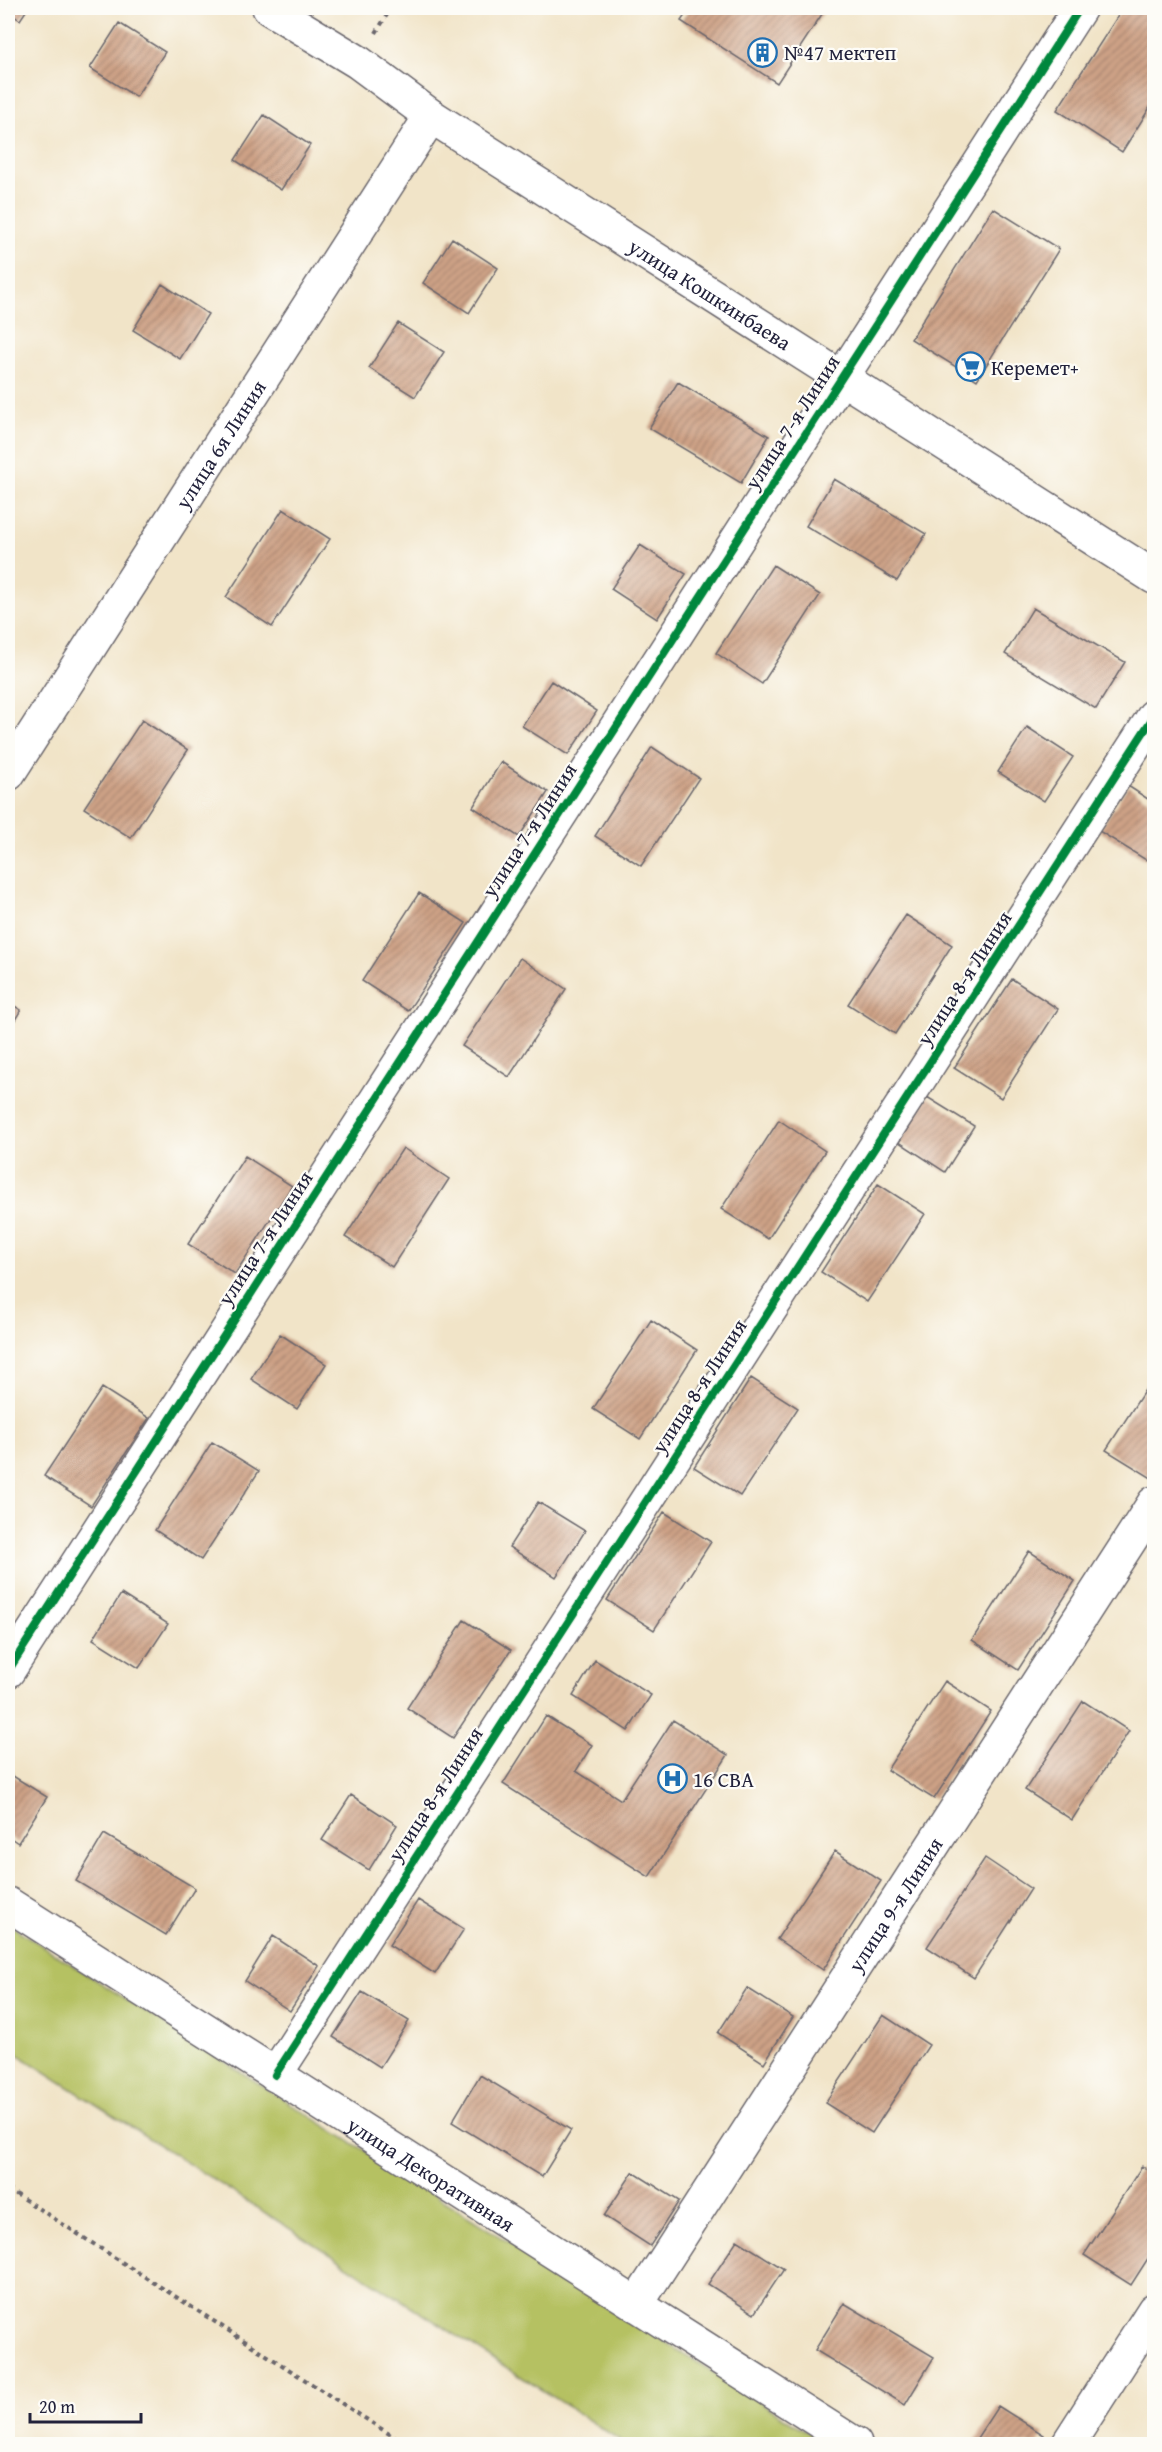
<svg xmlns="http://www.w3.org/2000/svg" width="1162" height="2452" font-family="'Gentium Book Plus',serif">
<defs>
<pattern id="building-hatch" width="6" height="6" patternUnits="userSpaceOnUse" patternTransform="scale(1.5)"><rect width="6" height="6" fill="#cea286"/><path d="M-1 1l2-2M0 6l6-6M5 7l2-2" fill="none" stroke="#a7846f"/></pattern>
</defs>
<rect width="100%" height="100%" fill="#fdfcf7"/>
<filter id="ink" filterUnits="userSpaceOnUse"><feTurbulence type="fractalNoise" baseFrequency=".0167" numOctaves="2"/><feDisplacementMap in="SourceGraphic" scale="12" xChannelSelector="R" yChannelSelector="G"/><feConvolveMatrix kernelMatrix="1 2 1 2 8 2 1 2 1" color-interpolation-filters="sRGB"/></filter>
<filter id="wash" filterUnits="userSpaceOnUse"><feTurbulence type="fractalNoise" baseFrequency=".008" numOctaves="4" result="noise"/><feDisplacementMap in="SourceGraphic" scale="24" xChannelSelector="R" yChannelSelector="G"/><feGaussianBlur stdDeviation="1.35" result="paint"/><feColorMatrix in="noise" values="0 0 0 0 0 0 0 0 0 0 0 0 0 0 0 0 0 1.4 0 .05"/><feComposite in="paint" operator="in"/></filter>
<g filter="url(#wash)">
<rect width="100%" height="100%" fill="#f1e4c8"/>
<!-- grass -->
<path fill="#b5c162" stroke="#6c724e" stroke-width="1.5" d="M 8,1924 L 826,2444 L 626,2444 L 8,2048 Z"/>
<g id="blocks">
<!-- building -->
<path fill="url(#building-hatch)" d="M 8,8 L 28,8 L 20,20 L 8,12 Z
M 690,8 L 826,8 L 777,83 L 681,21 Z
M 1123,8 L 1154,8 L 1154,101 L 1122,152 L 1057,110 Z
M 119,23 L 165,52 L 136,97 L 90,68 Z
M 264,115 L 310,145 L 281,190 L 235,160 Z
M 993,208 L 1059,249 L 977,380 L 911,339 Z
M 452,238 L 498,268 L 469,313 L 423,283 Z
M 162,284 L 208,314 L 180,359 L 133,330 Z
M 398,323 L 444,352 L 415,397 L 369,368 Z
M 678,382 L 769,436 L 741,483 L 649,428 Z
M 834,479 L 926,534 L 897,581 L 806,526 Z
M 283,509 L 330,539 L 272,627 L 226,597 Z
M 640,545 L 686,574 L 657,619 L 611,589 Z
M 773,565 L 820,595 L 762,684 L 716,653 Z
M 1033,608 L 1125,662 L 1096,709 L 1005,654 Z
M 551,681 L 597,711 L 568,755 L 522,726 Z
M 142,720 L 188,750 L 131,838 L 84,808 Z
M 1027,727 L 1073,757 L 1044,801 L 998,772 Z
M 652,747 L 699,778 L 641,866 L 595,836 Z
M 501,762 L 548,792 L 519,837 L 473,807 Z
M 1128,786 L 1154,803 L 1154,847 L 1146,860 L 1099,831 Z
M 419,893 L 466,923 L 408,1011 L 362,981 Z
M 906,915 L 952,945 L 895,1034 L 848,1004 Z
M 520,958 L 566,989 L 509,1077 L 462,1046 Z
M 1012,979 L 1058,1009 L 1001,1098 L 954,1068 Z
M 8,1002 L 21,1010 L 8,1031 Z
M 927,1097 L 974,1126 L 945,1172 L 899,1142 Z
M 779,1120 L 825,1151 L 768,1239 L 721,1209 Z
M 403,1148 L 449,1179 L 392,1267 L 345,1237 Z
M 245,1156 L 292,1186 L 235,1274 L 188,1244 Z
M 878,1184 L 925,1214 L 867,1302 L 821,1272 Z
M 651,1320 L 697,1350 L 640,1439 L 593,1409 Z
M 280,1334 L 326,1364 L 297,1409 L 251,1379 Z
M 1154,1376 L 1154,1477 L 1153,1479 L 1106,1450 Z
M 751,1378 L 798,1408 L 740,1496 L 694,1467 Z
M 102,1388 L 149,1418 L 91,1506 L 44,1476 Z
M 212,1442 L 259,1471 L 201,1560 L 155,1530 Z
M 538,1502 L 585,1531 L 556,1577 L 509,1547 Z
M 664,1512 L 711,1542 L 654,1630 L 607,1600 Z
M 1029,1551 L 1075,1581 L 1018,1670 L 972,1640 Z
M 121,1594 L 168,1624 L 139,1668 L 93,1639 Z
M 464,1620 L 511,1650 L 453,1738 L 407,1708 Z
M 595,1660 L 651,1695 L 628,1731 L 573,1696 Z
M 945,1681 L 991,1711 L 934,1799 L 887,1770 Z
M 1083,1701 L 1129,1731 L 1072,1820 L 1025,1790 Z
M 546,1716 L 592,1745 L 576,1771 L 621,1800 L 673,1720 L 728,1755 L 649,1877 L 503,1784 Z
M 8,1773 L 47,1797 L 18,1843 L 8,1836 Z
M 351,1795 L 397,1825 L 369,1870 L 322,1840 Z
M 104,1834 L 195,1888 L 166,1935 L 76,1881 Z
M 835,1851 L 881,1881 L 823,1970 L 777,1939 Z
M 985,1858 L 1031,1889 L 974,1978 L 927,1947 Z
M 418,1900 L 464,1929 L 435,1974 L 389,1945 Z
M 273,1936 L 319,1966 L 290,2011 L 245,1981 Z
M 747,1988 L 793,2017 L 764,2063 L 718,2033 Z
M 362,1992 L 409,2021 L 380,2067 L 333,2037 Z
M 883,2015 L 929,2045 L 872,2133 L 825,2103 Z
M 480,2075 L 571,2130 L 542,2177 L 452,2122 Z
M 1142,2166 L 1154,2175 L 1154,2249 L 1131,2285 L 1084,2255 Z
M 633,2172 L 679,2201 L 650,2246 L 604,2216 Z
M 737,2240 L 784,2269 L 754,2314 L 708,2284 Z
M 844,2303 L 934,2357 L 905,2405 L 815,2350 Z
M 998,2406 L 1044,2435 L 1038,2444 L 973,2444 Z"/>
</g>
</g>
<g filter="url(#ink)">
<use href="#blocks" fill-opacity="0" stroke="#6a666c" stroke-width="1.5"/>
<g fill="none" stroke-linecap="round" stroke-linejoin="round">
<defs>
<g id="minor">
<path id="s1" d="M 269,8 L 358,62 L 431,116 L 1154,577"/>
<path id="s2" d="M 8,774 L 431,116"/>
<path d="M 8,1671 L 1080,8"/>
<path id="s3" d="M 8,1904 L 855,2444"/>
<path d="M 275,2075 L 1154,716"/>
<path id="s4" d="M 636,2305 L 1154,1503"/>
<path d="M 1068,2444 L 1154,2310"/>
</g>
</defs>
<!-- minor casing -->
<use href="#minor" stroke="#6a666c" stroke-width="36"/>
<!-- path -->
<path stroke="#6a666c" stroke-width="4" stroke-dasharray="4.5 4.5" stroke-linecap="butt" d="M 376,33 L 391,8
M 8,2189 L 405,2444"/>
<!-- minor -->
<use href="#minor" stroke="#fff" stroke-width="33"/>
<defs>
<path id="cycleway" d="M 8,1671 L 1080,8
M 275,2075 L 1154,716"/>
</defs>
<!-- cycleway casing -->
<use href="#cycleway" stroke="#fdfcf7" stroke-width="11"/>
<!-- cycleway -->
<use href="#cycleway" stroke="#00873e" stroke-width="8"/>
</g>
</g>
<!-- icons -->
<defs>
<symbol id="building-ring" viewBox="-11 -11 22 22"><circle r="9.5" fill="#fdfcf7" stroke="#1f6fb2" stroke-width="1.5"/><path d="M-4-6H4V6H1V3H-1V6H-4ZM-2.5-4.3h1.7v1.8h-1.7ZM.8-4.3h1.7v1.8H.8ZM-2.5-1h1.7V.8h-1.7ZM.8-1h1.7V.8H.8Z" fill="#1f6fb2"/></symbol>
<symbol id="supermarket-ring" viewBox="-11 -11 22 22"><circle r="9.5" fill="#fdfcf7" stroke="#1f6fb2" stroke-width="1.5"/><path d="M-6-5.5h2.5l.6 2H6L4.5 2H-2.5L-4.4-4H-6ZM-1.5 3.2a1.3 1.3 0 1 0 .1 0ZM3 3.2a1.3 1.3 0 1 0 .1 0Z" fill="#1f6fb2"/></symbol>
<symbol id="hospital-ring" viewBox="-11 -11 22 22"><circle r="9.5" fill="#fdfcf7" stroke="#1f6fb2" stroke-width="1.5"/><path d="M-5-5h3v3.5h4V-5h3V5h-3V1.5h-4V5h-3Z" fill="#1f6fb2"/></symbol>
</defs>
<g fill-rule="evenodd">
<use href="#building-ring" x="746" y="36" width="33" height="33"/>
<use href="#supermarket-ring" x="954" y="350" width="33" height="33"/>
<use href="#hospital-ring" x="656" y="1762" width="33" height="33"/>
</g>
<g text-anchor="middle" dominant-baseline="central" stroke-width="4.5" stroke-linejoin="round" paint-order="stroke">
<!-- poi labels -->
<g font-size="21" fill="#22223b" stroke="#fdfcf7" text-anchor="start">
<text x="784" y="52">№47 мектеп</text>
<text x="991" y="367">Керемет+</text>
<text x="693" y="1779">16 СВА</text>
</g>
<!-- street labels -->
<g font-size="21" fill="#22223b" stroke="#fdfcf7">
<text stroke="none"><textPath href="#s1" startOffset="526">улица Кошкинбаева</textPath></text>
<text transform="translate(792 422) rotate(-57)">улица 7-я Линия</text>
<text stroke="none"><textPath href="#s2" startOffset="392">улица 6я Линия</textPath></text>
<text transform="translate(529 830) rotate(-57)">улица 7-я Линия</text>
<text transform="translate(964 978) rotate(-57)">улица 8-я Линия</text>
<text transform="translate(265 1238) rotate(-57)">улица 7-я Линия</text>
<text transform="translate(699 1386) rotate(-57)">улица 8-я Линия</text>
<text transform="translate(435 1794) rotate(-57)">улица 8-я Линия</text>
<text stroke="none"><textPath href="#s4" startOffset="477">улица 9-я Линия</textPath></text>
<text stroke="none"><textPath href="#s3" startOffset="502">улица Декоративная</textPath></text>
</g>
</g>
<!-- margin -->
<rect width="1162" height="2452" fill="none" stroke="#fdfcf7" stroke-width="30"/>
<!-- scale -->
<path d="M30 2413v9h111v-9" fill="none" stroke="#22223b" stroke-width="3"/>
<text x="39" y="2413" font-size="18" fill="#22223b" stroke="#fdfcf7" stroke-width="4.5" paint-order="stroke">20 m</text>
</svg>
